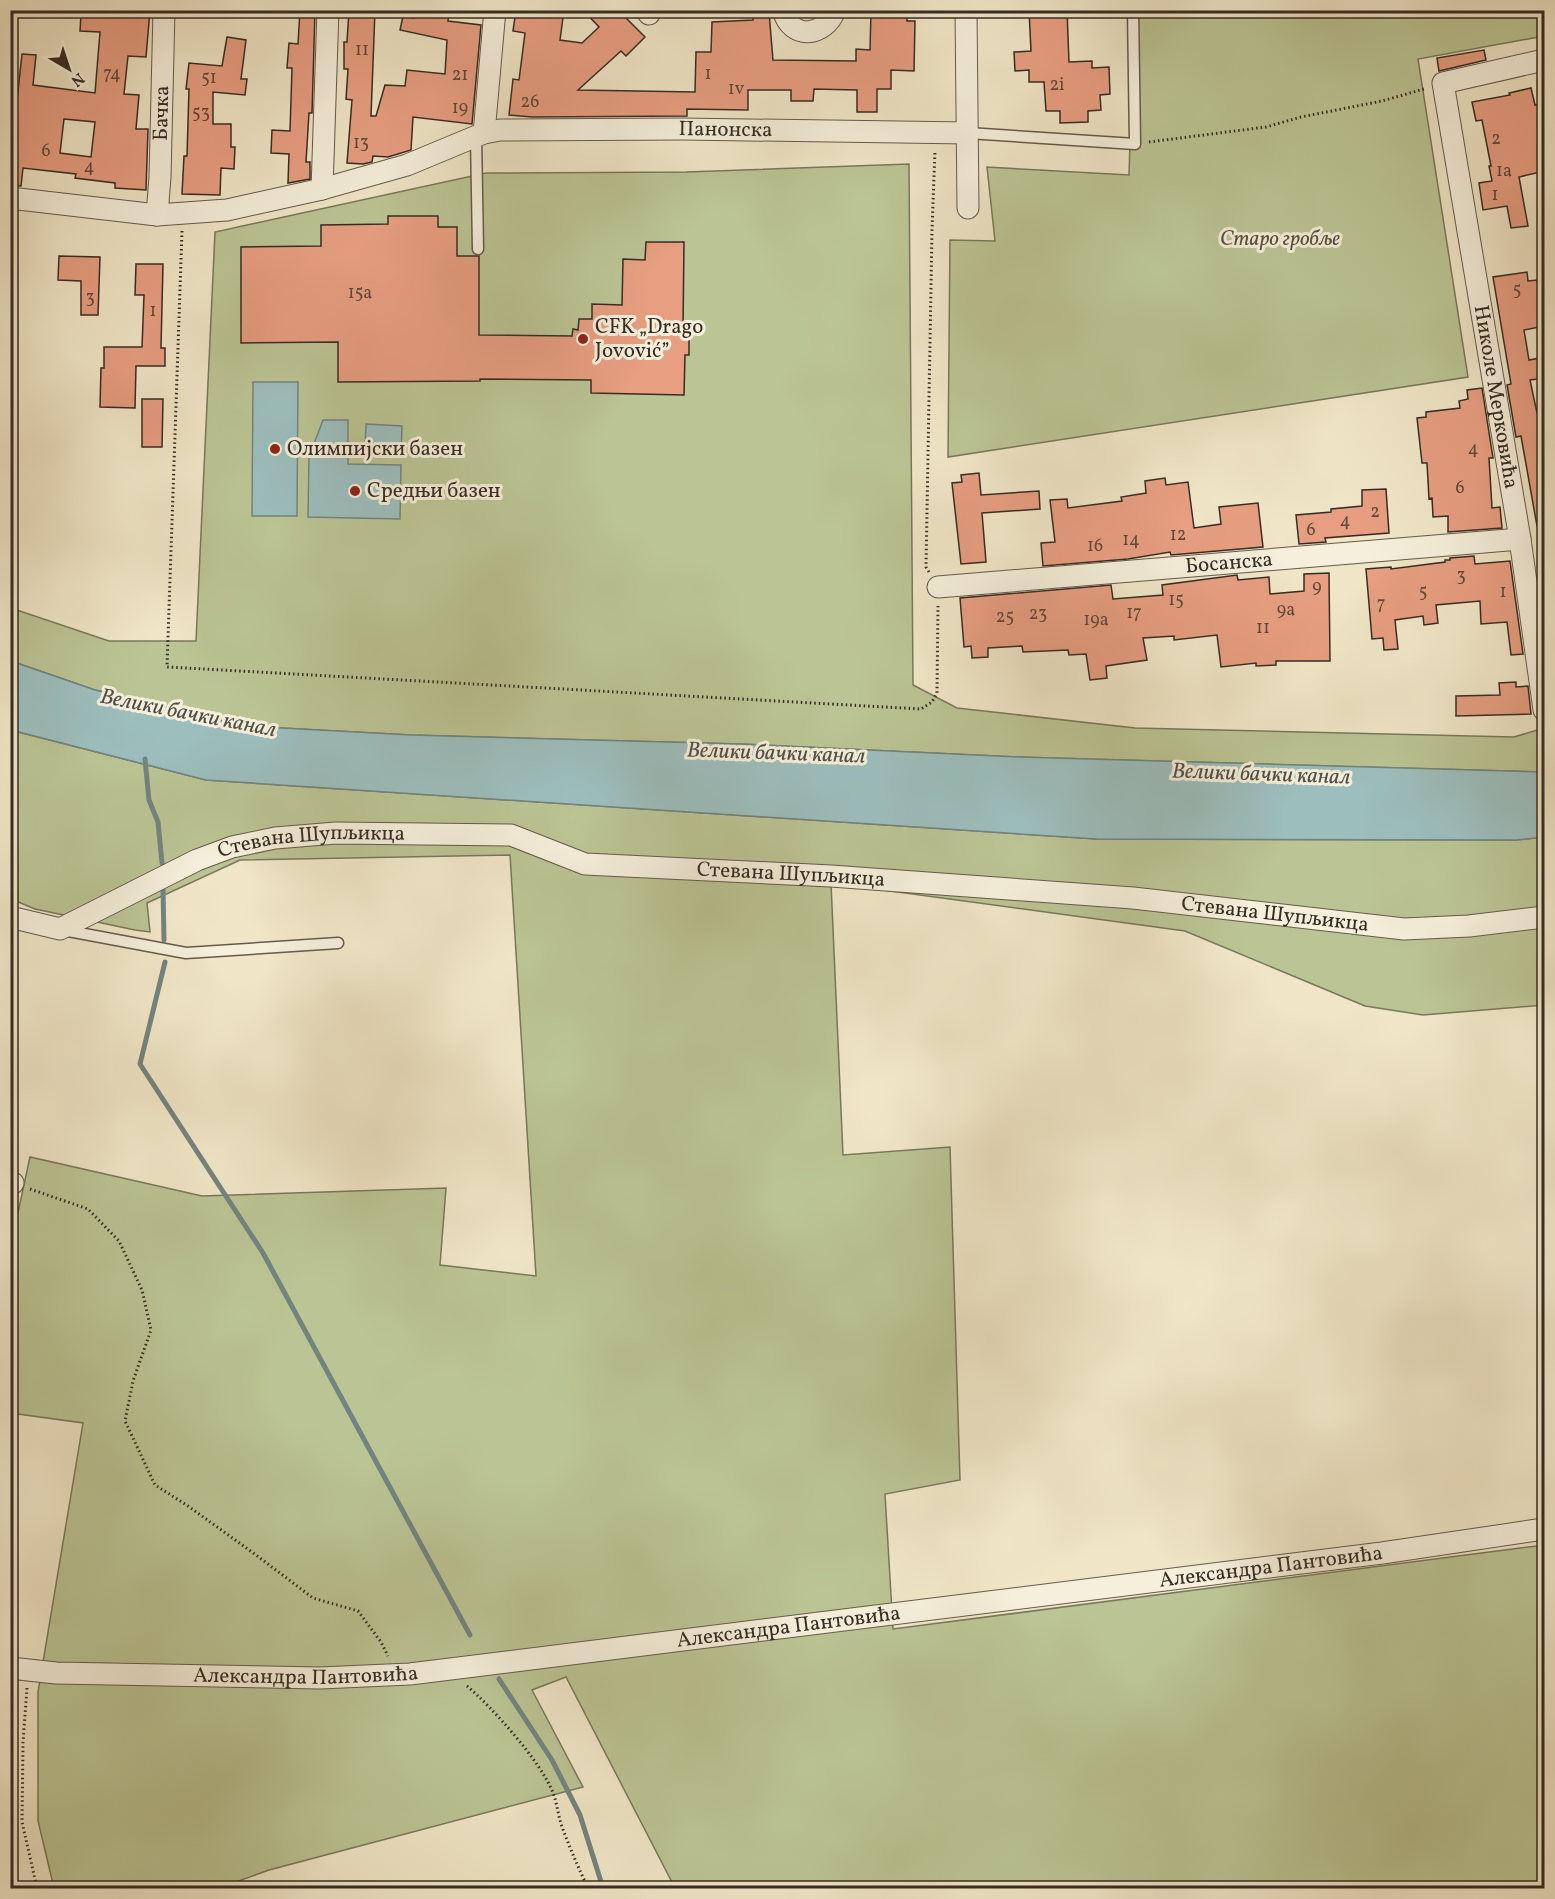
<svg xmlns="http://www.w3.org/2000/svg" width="1555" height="1899" font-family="Vollkorn,serif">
<rect width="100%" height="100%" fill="#f0e6c7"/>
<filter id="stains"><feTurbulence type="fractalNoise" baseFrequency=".00333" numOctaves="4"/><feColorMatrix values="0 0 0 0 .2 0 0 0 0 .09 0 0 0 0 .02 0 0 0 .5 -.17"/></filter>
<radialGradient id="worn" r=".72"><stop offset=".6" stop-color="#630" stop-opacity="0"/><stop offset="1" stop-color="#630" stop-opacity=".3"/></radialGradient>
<!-- green -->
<path fill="#bbc494" stroke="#78785c" stroke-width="1.5" d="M 1134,11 L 1544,11 L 1544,36 L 1418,59 L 1468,377 L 948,457 L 950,240 L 995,241 L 987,167 L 1129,175 Z
M 909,164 L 913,685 L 957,708 L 1135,728 L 1514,737 L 1544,728 L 1544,772 L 1019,757 L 740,744 L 411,735 L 243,726 L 95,690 L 11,661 L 11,608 L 109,641 L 196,641 L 215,232 L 486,173 L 686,172 Z
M 10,730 L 206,780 L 1097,839 L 1516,840 L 1544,837 L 1544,1005 L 1423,1015 L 1365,1006 L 1185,931 L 831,883 L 843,1155 L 950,1147 L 960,1480 L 885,1494 L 893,1629 L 1544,1545 L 1544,1888 L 675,1888 L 566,1677 L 532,1690 L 583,1787 L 269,1870 L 219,1888 L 54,1888 L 38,1821 L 38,1692 L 83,1423 L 11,1413 L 11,1245 L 30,1157 L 202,1196 L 446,1188 L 440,1265 L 536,1276 L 510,855 L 240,860 L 147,903 L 150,932 L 135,930 L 35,909 L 11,899 Z"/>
<!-- water -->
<path fill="#9cbebd" stroke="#738480" stroke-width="1.5" d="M 253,382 L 298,382 L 297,516 L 252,516 Z
M 323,420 L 348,420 L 348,464 L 401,465 L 400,519 L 308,517 L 309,457 Z
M 366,424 L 402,426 L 401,453 L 365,451 Z
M 11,661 L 95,690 L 243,726 L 411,735 L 740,744 L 1019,757 L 1544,772 L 1544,837 L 1516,840 L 1097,839 L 206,780 L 11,730 Z"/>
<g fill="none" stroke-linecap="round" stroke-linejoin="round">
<!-- stream -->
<path stroke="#738480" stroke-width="5" d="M 145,759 L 149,800 L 158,822 L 162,863
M 163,889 L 164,940
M 165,962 L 140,1064 L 263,1253 L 470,1635
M 499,1679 L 552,1760 L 580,1815 L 603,1888"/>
</g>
<!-- building -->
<path fill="#e79e81" stroke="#362c24" stroke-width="1.5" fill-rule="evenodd" d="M 125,10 L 150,10 L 146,57 L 128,56 L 124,94 L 139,95 L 136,129 L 148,129 L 146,190 L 115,188 L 115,183 L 75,178 L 76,174 L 23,168 L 21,186 L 10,185 L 10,139 L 13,139 L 22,54 L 36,55 L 33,85 L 95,93 L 100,32 L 80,31 L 81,14 L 125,16 ZM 64,119 L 95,122 L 91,157 L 60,153 Z
M 300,10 L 315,10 L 312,113 L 309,113 L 306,162 L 310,162 L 310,179 L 288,183 L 289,154 L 271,153 L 272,130 L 290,131 L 292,68 L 287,68 L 289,43 L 298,44 Z
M 349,10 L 375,10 L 371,116 L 376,116 L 385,85 L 405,86 L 407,70 L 445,74 L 447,40 L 400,30 L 403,16 L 414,18 L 416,10 L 449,10 L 448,21 L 481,25 L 472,124 L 413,117 L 411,150 L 388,157 L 373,156 L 372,162 L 363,164 L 347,163 L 352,100 L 346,99 L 348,69 L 344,69 L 344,42 L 347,42 Z
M 516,10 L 564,10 L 560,40 L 582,43 L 599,27 L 583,10 L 618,10 L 645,37 L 626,56 L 621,51 L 578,90 L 695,92 L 696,52 L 711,52 L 712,22 L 753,20 L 753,14 L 769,12 L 773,60 L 856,61 L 856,49 L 870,50 L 871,10 L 907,10 L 907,21 L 915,21 L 914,71 L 891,70 L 891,89 L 877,89 L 877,112 L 857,112 L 857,90 L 814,89 L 813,101 L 791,101 L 791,90 L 748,90 L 748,110 L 687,109 L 687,116 L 532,117 L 509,115 L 513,79 L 519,80 L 525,33 L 513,31 Z
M 1029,10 L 1067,10 L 1069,62 L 1092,61 L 1092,68 L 1109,67 L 1110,94 L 1100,95 L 1101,110 L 1088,111 L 1088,122 L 1060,123 L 1060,111 L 1046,111 L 1044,82 L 1029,82 L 1029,70 L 1015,71 L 1014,52 L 1031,51 Z
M 227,37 L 246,40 L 241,79 L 247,79 L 245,95 L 213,92 L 213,124 L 231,124 L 231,147 L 235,147 L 234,169 L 221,168 L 220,195 L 182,194 L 184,156 L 187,156 L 189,89 L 186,89 L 189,63 L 222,66 Z
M 1484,50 L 1486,60 L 1439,71 L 1437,58 Z
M 1531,88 L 1535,105 L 1545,103 L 1545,171 L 1519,177 L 1528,226 L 1511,228 L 1507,206 L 1483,210 L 1479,183 L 1492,181 L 1489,166 L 1491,166 L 1482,120 L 1476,121 L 1472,102 L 1510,95 L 1509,93 Z
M 388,216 L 438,216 L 438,227 L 457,227 L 457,256 L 479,256 L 479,335 L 572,336 L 573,329 L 578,330 L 579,319 L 592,319 L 592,304 L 622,305 L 623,259 L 645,260 L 646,242 L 684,242 L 683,330 L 689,330 L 689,355 L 685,355 L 684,395 L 591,393 L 591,380 L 480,379 L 480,381 L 338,382 L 338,342 L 241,343 L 241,247 L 321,246 L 321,225 L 388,224 Z
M 59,256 L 100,257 L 98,315 L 81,315 L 81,281 L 58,280 Z
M 136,264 L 163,264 L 161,348 L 165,348 L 165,366 L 136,366 L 135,408 L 100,407 L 101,368 L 104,368 L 104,347 L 142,347 L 144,295 L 135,295 Z
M 1527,272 L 1528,281 L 1537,280 L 1539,291 L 1545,290 L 1545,326 L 1524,330 L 1529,360 L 1545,357 L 1545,378 L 1530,380 L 1537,413 L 1545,411 L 1545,525 L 1537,526 L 1521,436 L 1516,437 L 1507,385 L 1511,384 L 1493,277 Z
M 1482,388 L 1493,458 L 1489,458 L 1492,508 L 1500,507 L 1502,528 L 1448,532 L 1448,516 L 1433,517 L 1432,498 L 1429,499 L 1427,463 L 1422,463 L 1417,418 L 1426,417 L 1426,412 L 1460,408 L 1459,401 L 1468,399 L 1467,390 Z
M 142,399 L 163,399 L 162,447 L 142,447 Z
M 979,473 L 981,495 L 1039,491 L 1040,509 L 982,513 L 986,562 L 961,564 L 952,483 L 962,482 L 961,475 Z
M 1165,478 L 1166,485 L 1188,482 L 1194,528 L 1221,524 L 1219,507 L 1258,503 L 1263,547 L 1171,555 L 1170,552 L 1128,559 L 1043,566 L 1041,543 L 1055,542 L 1050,500 L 1067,499 L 1068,508 L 1122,501 L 1121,497 L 1146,493 L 1145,481 Z
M 1386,489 L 1389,533 L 1325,538 L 1326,542 L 1299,544 L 1296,515 L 1331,512 L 1331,509 L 1362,506 L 1362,490 Z
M 1474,556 L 1475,564 L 1510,561 L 1523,654 L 1511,655 L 1507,622 L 1481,624 L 1480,601 L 1436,605 L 1438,623 L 1424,625 L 1423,616 L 1395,620 L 1398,649 L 1384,650 L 1383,638 L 1372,639 L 1366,569 L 1391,567 L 1391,569 L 1445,562 L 1445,560 L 1450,560 L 1450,558 Z
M 1329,573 L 1330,661 L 1276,661 L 1276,665 L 1256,666 L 1256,663 L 1221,667 L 1217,635 L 1174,640 L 1174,636 L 1143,638 L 1147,660 L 1106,666 L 1107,678 L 1090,680 L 1086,654 L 1069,655 L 1068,650 L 1023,652 L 1022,646 L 988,648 L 988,657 L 972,658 L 971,646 L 964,647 L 960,598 L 1111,585 L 1113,599 L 1163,595 L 1162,585 L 1237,575 L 1238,580 L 1269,577 L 1270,594 L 1304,591 L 1304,574 Z
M 1516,682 L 1516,687 L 1528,686 L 1531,714 L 1456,716 L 1456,696 L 1500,695 L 1499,683 Z"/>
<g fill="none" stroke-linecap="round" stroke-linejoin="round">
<defs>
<path id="service" d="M 968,133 L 1135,144 L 1133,10
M 476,136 L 478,249
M 63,930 L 186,953 L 338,943"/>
<g id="minor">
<path d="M 646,10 L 649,14"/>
<path d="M 783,10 C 791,41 825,37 835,10"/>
<path d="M 966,10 L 968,208"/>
<path id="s1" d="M 1544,60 L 1443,83 L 1520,539 L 1544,710"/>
<path d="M 484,133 L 495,10"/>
<path d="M 322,189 L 328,10"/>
<path id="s2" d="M 10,198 L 157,215 L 227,210 L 322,189 L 407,165 L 484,133 L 500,130 L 683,129 L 968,133"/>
<path id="s3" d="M 157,215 L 160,177 L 164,10"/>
<path id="s4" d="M 938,587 L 1520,539"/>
<path id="s5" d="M 10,917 L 60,929 L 197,860 L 232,847 L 275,838 L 336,833 L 511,835 L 585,864 L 831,876 L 1133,898 L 1404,929 L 1469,926 L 1544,917"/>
<path d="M 10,1182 L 13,1183"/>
<path id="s6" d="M 10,1668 L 56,1673 L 320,1678 L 410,1674 L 1382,1553 L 1544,1529"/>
</g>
</defs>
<!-- service casing -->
<use href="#service" stroke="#645a4d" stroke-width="13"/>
<!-- minor casing -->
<use href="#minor" stroke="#645a4d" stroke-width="23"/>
<!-- path -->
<path stroke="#362c24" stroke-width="3" stroke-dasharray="1.5 3" stroke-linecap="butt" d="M 1149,142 L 1266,127 L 1301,117 L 1382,101 L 1424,89
M 182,231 L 167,667 L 921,709 L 932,702 L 937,693 L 938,606
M 929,572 L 926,567 L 932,230 L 935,150
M 30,1189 L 88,1209 L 119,1241 L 142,1290 L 151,1330 L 133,1381 L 125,1421 L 155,1485 L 188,1506 L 256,1555 L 313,1598 L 358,1611 L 381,1642 L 388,1656
M 467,1686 C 492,1707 542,1763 553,1793 C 557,1803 558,1814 561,1824 C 569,1846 578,1867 588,1888
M 27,1688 L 23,1742 L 22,1822 L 37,1888"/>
<!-- service -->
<use href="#service" stroke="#f5efdb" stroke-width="10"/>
<!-- minor -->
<use href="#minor" stroke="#f5efdb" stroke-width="21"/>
</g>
<!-- markers -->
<g fill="#8f2418" stroke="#f5efdb" stroke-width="2">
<circle cx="583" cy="339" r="6"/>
<circle cx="275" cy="449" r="6"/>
<circle cx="355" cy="491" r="6"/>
</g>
<g text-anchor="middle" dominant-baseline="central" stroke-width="6" stroke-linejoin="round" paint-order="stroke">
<!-- number labels -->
<g font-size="18" fill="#62483b">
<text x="362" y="50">11</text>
<text x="112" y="74">74</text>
<text x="708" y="74">1</text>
<text x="460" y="75">21</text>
<text x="209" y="78">51</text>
<text x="1057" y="85">2i</text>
<text x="736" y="89">1v</text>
<text x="530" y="102">26</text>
<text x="460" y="108">19</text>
<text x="201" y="113">53</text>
<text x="1496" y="139">2</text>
<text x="361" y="143">13</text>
<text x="46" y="151">6</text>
<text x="89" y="167">4</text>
<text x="1504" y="171">1a</text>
<text x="1495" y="195">1</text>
<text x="1517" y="290">5</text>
<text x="360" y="293">15a</text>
<text x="90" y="298">3</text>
<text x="153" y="311">1</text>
<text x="1473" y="449">4</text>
<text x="1460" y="488">6</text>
<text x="1375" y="512">2</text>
<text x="1345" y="521">4</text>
<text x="1311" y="530">6</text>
<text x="1178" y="535">12</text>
<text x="1131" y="540">14</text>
<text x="1095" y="546">16</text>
<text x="1461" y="576">3</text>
<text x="1317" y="587">9</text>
<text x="1423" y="592">5</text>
<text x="1503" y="592">1</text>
<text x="1176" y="600">15</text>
<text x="1381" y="604">7</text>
<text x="1286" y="610">9a</text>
<text x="1134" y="613">17</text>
<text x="1038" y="614">23</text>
<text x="1005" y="617">25</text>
<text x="1096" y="620">19a</text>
<text x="1263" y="628">11</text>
</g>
<!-- street labels -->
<g font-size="21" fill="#362c24" stroke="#f5efdb">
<text stroke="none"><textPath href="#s3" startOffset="102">Бачка</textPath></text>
<text stroke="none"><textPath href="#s2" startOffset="729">Панонска</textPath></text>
<text stroke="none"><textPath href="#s1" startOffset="422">Николе Мерковића</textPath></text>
<text stroke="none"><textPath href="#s4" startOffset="292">Босанска</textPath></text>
<text stroke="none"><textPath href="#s5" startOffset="322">Стевана Шупљикца</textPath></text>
<text stroke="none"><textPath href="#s5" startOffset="808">Стевана Шупљикца</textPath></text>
<text stroke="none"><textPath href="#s5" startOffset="1294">Стевана Шупљикца</textPath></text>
<text stroke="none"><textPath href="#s6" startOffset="1268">Александра Пантовића</textPath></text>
<text stroke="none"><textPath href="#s6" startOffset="782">Александра Пантовића</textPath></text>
<text stroke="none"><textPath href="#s6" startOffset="296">Александра Пантовића</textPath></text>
</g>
<!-- park labels -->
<g font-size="21" font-style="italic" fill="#575240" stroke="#f5efdb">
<text x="1280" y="239">Старо гробље</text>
</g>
<!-- poi labels -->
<g font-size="21" fill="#362c24" stroke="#f5efdb" text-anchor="start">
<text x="595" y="327">CFK „Drago<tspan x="595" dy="24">Jovović”</tspan></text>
<text x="287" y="449">Олимпијски базен</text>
<text x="367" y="491">Средњи базен</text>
</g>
<!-- water labels -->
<g font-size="22" font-style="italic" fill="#50504a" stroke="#f5efdb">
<text transform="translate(188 714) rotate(11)">Велики бачки канал</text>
<text transform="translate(776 754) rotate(2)">Велики бачки канал</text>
<text transform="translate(1261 775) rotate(2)">Велики бачки канал</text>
</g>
</g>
<!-- margin -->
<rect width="1555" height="1899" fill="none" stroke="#f0e6c7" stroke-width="36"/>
<rect x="12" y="12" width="1531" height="1875" fill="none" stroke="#362c24" stroke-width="3"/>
<rect x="18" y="18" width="1519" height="1863" fill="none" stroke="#362c24" stroke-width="1.5"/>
<!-- north arrow -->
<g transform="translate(69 69) rotate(141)" stroke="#f5efdb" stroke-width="4.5" paint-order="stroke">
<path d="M0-4.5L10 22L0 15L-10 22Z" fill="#362c24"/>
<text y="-9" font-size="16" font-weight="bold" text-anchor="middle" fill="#362c24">N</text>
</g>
<rect width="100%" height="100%" filter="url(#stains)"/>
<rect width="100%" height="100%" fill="url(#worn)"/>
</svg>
